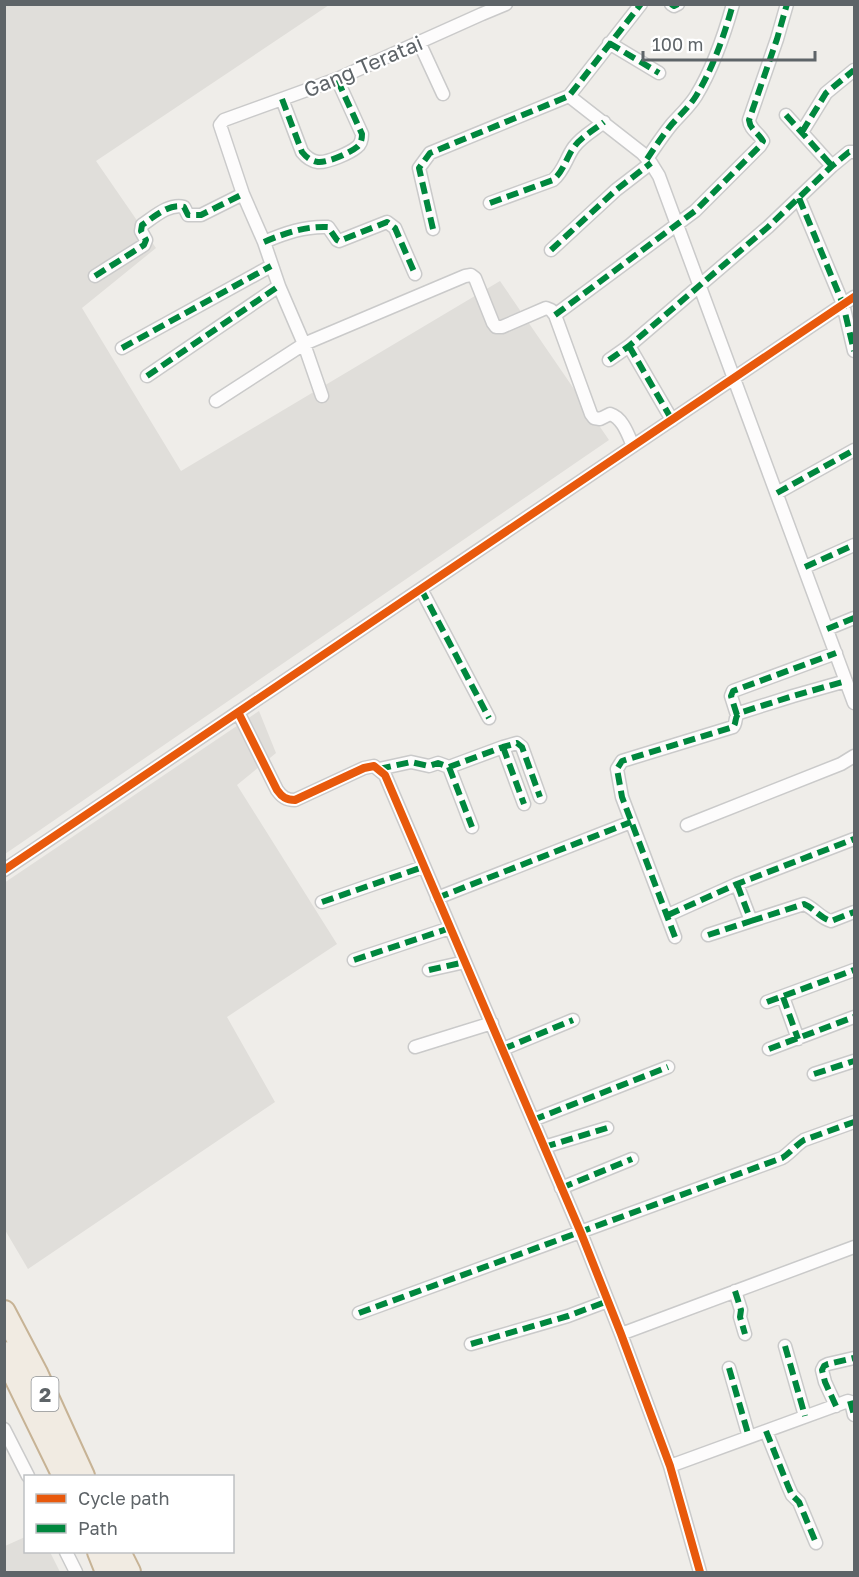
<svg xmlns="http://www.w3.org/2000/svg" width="859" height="1577" font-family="'Golos Text',sans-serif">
<rect width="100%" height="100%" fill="#efede9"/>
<!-- industrial -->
<path fill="#e0deda" d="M 5,5 L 329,5 L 96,161 L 156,248 L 82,308 L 181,471 L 500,281 L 609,440 L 5,854 Z
M 259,711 L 276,753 L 237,785 L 337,944 L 227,1017 L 275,1102 L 28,1269 L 5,1230 L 4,883 Z
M 25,1537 L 26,1552 L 50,1552 L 60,1572 L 5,1572 L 5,1546 Z"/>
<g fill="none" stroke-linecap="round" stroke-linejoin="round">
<defs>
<path id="minor" d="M 671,4 L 674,6 L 678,4
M 419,42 L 443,94
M 609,43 L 659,73
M 569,96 L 642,153 L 651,163 L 659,176 L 854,703
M 282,99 L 302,152 C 306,157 311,161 318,162 C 327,163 350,153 357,147 C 361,144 362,139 362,134 L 337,79
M 786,115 L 832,166
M 802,132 L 826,93 L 854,70
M 647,159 C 655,147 663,135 672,124 C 680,115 689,107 696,96 C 713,68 724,36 733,4
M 799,198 L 843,304 L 854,351
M 490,203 L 553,180 C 564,171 566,158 574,147 C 581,137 594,130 604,122
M 433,229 L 419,168 L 430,153 L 569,96 L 641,4
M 264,242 C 285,233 305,226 328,227 L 337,240 L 339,241 L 387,222 L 395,228 L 415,274
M 551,250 L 616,190 L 651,163
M 95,276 L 144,245 L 146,240 L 141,231 L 142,225 C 154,217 169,203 184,207 L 188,215 L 201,215 L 243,194
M 555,315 L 695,211 L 760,146 L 763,141 C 759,133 750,130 749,120 L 777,39 L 787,4
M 629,346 L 672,420
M 122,348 L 271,266
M 609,360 L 629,346 L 768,227 L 832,166 L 849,152 L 854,152
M 147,376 L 279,286
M 322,396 L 304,344 L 279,286 L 264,242 L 243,194 L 220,125 L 224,120 L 337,79 L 482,14 L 506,4
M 216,401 L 304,344 L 465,276 L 471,275 L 475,278 L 493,323 L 496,327 L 502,327 L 546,308 L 551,310 L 555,315 L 591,414 L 594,418 L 600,419 L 610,414 C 623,418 628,435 633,446
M 777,493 L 854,450
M 805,567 L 854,545
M 421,589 L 489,718
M 827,629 L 854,618
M 238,712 L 277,790 C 282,797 286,800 295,800 L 364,768 L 374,766 L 385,775 L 581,1233 L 621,1334 L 670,1466 L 700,1572
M 737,715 L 731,696 L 733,691 L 836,653
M 503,747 L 524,804
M 449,767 L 472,827
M 379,769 L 411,762 L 429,766 L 438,763 L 449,767 L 503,747 L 517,743 L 522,747 L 540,797
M 687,825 L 841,764 L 854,756
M 4,870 L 854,297
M 437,898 L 631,822
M 322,902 L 423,867
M 668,915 L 737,884 L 854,839
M 751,921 L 804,904 C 814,908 820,918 831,921 L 854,912
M 708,935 L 751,921 L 737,884
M 675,937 L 622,797 L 617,769 L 622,761 L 733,727 C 737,723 734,717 739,713 L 793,696 L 846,681
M 354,960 L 450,928
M 429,970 L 465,962
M 783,997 L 798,1039
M 767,1002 L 854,970
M 415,1047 L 492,1023
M 503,1049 L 573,1020
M 769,1049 L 854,1017
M 814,1074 L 854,1061
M 533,1120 L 668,1067
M 544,1147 L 607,1128
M 561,1188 L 632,1159
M 735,1291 L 741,1310 L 740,1317 L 745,1334
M 359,1313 L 782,1158 C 790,1153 796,1145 804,1140 L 854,1122
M 621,1334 L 854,1247
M 471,1344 L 568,1316 L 608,1301
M 785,1346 L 805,1416
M 729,1368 L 749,1437
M 836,1406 L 825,1382 L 822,1370 L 824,1366 L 828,1364 L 854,1358
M 4,1429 L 28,1476
M 766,1431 L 788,1486 L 792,1495 L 799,1502 L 816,1543
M 670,1466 L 848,1401 L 851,1402 L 854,1415
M 66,1552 L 76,1572"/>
<path id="motorway" d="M 4,1312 L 36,1373 L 83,1476
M 4,1353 L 64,1476
M 99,1552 L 107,1572
M 119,1552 L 129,1572"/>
</defs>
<!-- minor casing -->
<use href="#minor" stroke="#cacaca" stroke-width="15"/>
<!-- motorway casing -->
<use href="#motorway" stroke="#c7b395" stroke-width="26"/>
<!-- minor -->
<use href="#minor" stroke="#fdfcfc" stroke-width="12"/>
<!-- motorway -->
<use href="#motorway" stroke="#f1ebe2" stroke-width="22"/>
<!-- quiet -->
<path stroke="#00873e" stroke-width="6" stroke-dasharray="12 6" stroke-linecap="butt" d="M 671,4 L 674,6 L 678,4
M 609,43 L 659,73
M 282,99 L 302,152 C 306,157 311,161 318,162 C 327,163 350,153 357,147 C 361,144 362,139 362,134 L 337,79
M 786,115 L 832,166
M 802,132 L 826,93 L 854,70
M 647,159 C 655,147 663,135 672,124 C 680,115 689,107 696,96 C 713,68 724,36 733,4
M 799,198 L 843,304 L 854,351
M 490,203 L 553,180 C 564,171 566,158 574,147 C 581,137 594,130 604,122
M 433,229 L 419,168 L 430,153 L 569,96 L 641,4
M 264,242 C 285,233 305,226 328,227 L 337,240 L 339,241 L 387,222 L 395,228 L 415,274
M 551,250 L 616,190 L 651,163
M 95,276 L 144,245 L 146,240 L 141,231 L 142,225 C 154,217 169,203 184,207 L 188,215 L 201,215 L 243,194
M 555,315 L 695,211 L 760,146 L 763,141 C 759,133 750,130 749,120 L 777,39 L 787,4
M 629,346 L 672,420
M 122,348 L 271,266
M 609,360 L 629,346 L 768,227 L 832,166 L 849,152 L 854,152
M 147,376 L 279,286
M 777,493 L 854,450
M 805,567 L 854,545
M 421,589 L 489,718
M 827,629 L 854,618
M 737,715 L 731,696 L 733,691 L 836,653
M 503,747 L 524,804
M 449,767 L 472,827
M 379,769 L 411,762 L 429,766 L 438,763 L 449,767 L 503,747 L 517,743 L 522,747 L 540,797
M 437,898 L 631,822
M 322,902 L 423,867
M 668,915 L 737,884 L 854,839
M 751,921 L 804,904 C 814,908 820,918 831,921 L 854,912
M 708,935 L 751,921 L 737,884
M 675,937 L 622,797 L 617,769 L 622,761 L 733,727 C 737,723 734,717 739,713 L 793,696 L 846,681
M 354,960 L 450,928
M 429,970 L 465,962
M 783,997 L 798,1039
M 767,1002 L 854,970
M 503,1049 L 573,1020
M 769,1049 L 854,1017
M 814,1074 L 854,1061
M 533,1120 L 668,1067
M 544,1147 L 607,1128
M 561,1188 L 632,1159
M 735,1291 L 741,1310 L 740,1317 L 745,1334
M 359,1313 L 782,1158 C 790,1153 796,1145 804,1140 L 854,1122
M 471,1344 L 568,1316 L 608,1301
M 785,1346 L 805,1416
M 729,1368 L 749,1437
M 850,1401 L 854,1415
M 836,1406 L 825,1382 L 822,1370 L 824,1366 L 828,1364 L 854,1358
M 766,1431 L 788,1486 L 792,1495 L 799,1502 L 816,1543"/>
<defs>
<path id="cycleway" d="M 238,712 L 277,790 C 282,797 286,800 295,800 L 364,768 L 374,766 L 385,775 L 581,1233 L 621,1334 L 670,1466 L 700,1572
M 4,870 L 854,297"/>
</defs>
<!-- cycleway casing -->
<use href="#cycleway" stroke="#fff" stroke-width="11"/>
<!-- cycleway -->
<use href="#cycleway" stroke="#e8590c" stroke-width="8"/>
</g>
<g text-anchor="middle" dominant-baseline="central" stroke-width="4.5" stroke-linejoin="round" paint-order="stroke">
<!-- shield labels -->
<rect fill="#fff" stroke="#8e9295" stroke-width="1.5" x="31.5" y="1377" width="27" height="34" rx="4.5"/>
<g font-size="20" font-weight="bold" fill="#5e6468">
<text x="45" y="1394">2</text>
</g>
<!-- street labels -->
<g font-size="21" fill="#5e6468" stroke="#fff">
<text transform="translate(363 66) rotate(-23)">Gang Teratai</text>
</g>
</g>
<!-- border -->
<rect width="859" height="1577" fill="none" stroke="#5e6468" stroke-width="12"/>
<!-- legend -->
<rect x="24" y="1475" width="210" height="78" fill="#ffffff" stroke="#bfc1c3" stroke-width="1.5"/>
<rect x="36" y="1494" width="30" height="9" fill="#e8590c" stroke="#bfc1c3" stroke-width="1.5"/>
<text x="78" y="1505" font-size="18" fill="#5e6468">Cycle path</text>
<rect x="36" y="1524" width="30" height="9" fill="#00873e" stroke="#bfc1c3" stroke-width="1.5"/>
<text x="78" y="1535" font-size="18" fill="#5e6468">Path</text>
<!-- scale -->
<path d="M643 51v9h172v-9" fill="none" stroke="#5e6468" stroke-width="3"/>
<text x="652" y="51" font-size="18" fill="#5e6468" stroke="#ffffff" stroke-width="4.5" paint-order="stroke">100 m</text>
</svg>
